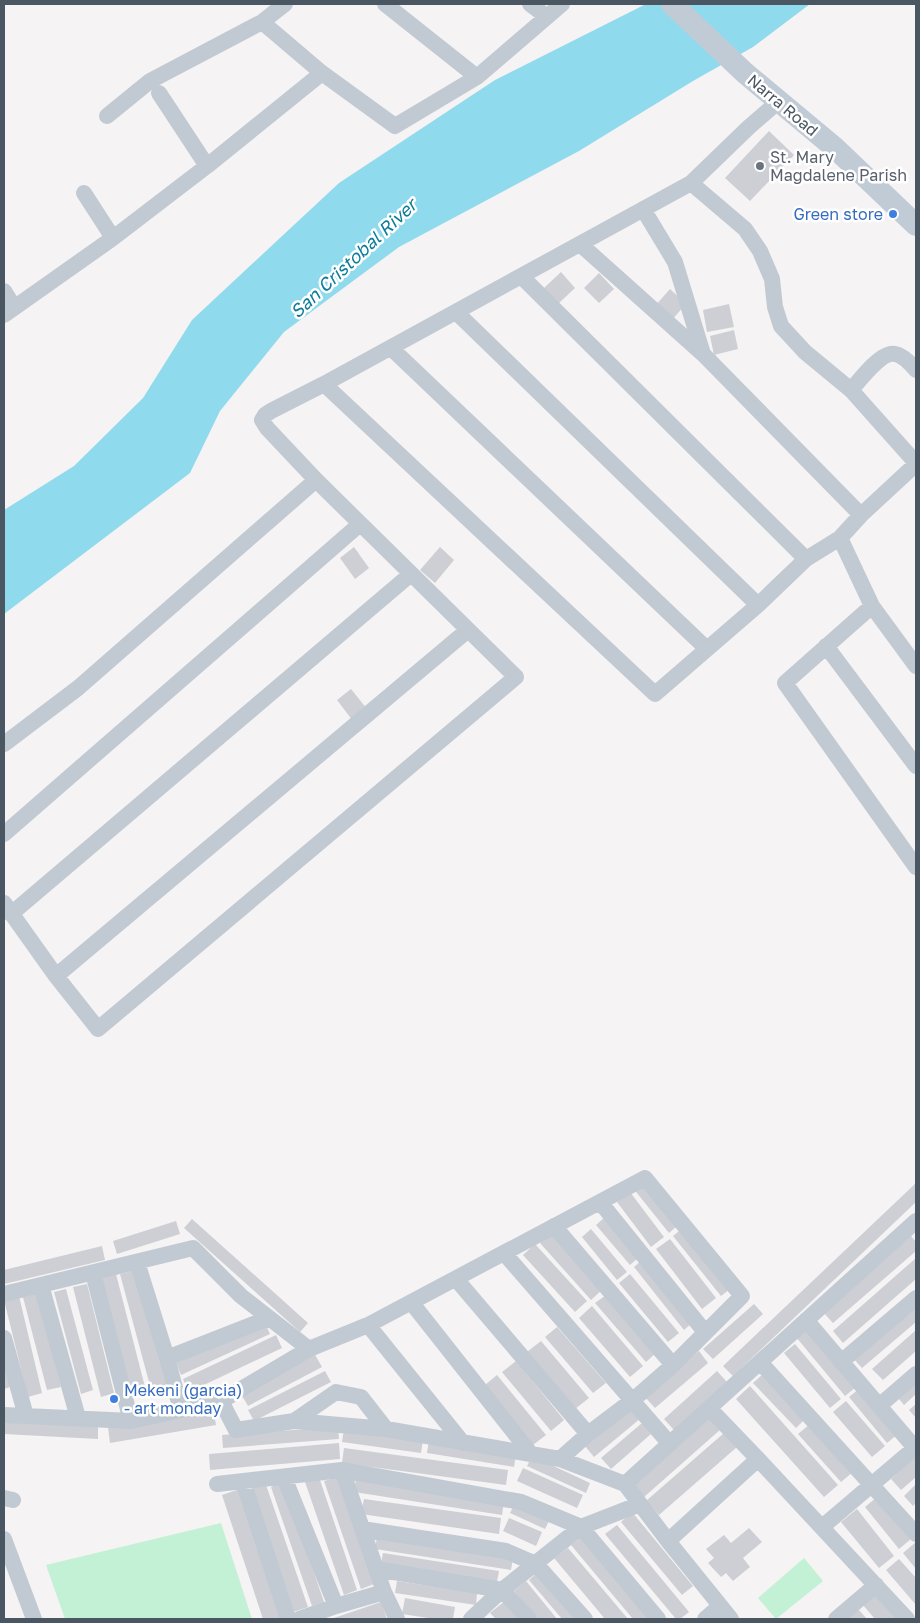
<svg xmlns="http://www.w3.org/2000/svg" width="920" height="1623" font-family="'Golos Text',sans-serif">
<rect width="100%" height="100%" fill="#f5f3f3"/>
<!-- green -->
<path fill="#c3f1d5" d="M 221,1523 L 252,1619 L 65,1619 L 46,1565 Z
M 804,1558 L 823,1581 L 776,1619 L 758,1598 Z"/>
<!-- water -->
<path fill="#90daee" d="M 646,4 L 810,4 L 753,47 L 693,81 L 579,151 L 399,247 L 284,332 L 220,411 L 190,473 L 4,614 L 4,510 L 74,466 L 143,398 L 192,320 L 339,183 L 495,80 Z"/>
<!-- building -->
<path fill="#cdcfd5" d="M 769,131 L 794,155 L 750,201 L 725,178 Z
M 561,272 L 575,288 L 558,304 L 544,288 Z
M 599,273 L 614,289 L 599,303 L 584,288 Z
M 670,289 L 686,304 L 671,321 L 655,306 Z
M 729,304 L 734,327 L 707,332 L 703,310 Z
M 734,330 L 738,349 L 714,355 L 710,336 Z
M 354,547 L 369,568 L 355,579 L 340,558 Z
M 440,547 L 454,560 L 435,583 L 420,570 Z
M 351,689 L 367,709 L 353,721 L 337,700 Z
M 641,1182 L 677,1226 L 669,1233 L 633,1188 Z
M 916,1183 L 916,1202 L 733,1376 L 723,1366 Z
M 630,1192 L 664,1237 L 651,1247 L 617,1202 Z
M 604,1218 L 638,1258 L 630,1265 L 596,1225 Z
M 192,1219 L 308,1323 L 300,1332 L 184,1228 Z
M 176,1221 L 180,1234 L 117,1254 L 113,1241 Z
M 683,1228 L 730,1289 L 721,1296 L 673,1236 Z
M 591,1229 L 627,1272 L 617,1280 L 582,1237 Z
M 552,1232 L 603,1289 L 591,1300 L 540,1243 Z
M 911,1236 L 916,1242 L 916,1251 L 833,1323 L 823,1312 Z
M 670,1239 L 716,1298 L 702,1309 L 656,1249 Z
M 535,1244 L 587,1301 L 575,1312 L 523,1255 Z
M 102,1246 L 105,1260 L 4,1284 L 4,1270 Z
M 916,1258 L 916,1279 L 843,1343 L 833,1331 Z
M 642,1260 L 692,1323 L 684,1330 L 634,1267 Z
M 136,1270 L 169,1393 L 153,1397 L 120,1274 Z
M 116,1274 L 146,1391 L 131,1395 L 100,1278 Z
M 630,1274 L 679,1333 L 668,1342 L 619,1283 Z
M 87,1284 L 114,1393 L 101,1397 L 73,1287 Z
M 66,1289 L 93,1390 L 81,1394 L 54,1292 Z
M 37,1294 L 61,1387 L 47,1390 L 23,1297 Z
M 606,1295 L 656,1353 L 646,1362 L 595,1303 Z
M 19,1296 L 42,1393 L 28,1397 L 4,1300 Z
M 754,1304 L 763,1314 L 713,1359 L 703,1349 Z
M 916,1305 L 916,1322 L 862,1368 L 853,1358 Z
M 592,1306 L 643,1366 L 630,1377 L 579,1318 Z
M 265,1323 L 270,1334 L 181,1375 L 176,1363 Z
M 557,1327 L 606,1383 L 593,1393 L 545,1337 Z
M 807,1327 L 856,1387 L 845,1396 L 796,1337 Z
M 916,1330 L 916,1351 L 883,1380 L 872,1369 Z
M 276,1335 L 282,1348 L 189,1392 L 183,1379 Z
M 541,1341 L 589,1398 L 575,1409 L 527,1352 Z
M 795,1344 L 841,1399 L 830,1408 L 784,1353 Z
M 699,1351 L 708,1363 L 655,1408 L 645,1397 Z
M 314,1353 L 322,1367 L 248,1406 L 240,1392 Z
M 516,1361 L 564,1420 L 551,1431 L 502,1372 Z
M 4,1366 L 10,1387 L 4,1389 Z
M 325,1371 L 331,1382 L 254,1421 L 248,1410 Z
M 717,1371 L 727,1382 L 674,1430 L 664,1419 Z
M 764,1373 L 806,1418 L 796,1428 L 753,1383 Z
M 497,1375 L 546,1435 L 533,1445 L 485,1385 Z
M 916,1376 L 916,1394 L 904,1405 L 895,1394 Z
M 750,1386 L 838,1485 L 824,1497 L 736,1399 Z
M 860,1388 L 898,1434 L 887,1443 L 849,1397 Z
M 846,1401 L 885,1446 L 872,1457 L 833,1412 Z
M 916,1404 L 916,1418 L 909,1410 Z
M 632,1407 L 641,1418 L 594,1457 L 585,1446 Z
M 213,1409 L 216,1425 L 110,1443 L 108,1427 Z
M 710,1416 L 721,1429 L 644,1497 L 633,1484 Z
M 4,1421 L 98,1425 L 98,1439 L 4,1434 Z
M 642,1423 L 651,1434 L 611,1469 L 601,1458 Z
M 810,1424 L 853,1472 L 841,1482 L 798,1434 Z
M 338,1427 L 339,1439 L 223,1448 L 222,1435 Z
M 344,1429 L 423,1440 L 421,1453 L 342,1442 Z
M 724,1433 L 737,1447 L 659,1515 L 646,1501 Z
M 429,1440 L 516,1455 L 514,1467 L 427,1453 Z
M 339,1443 L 340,1459 L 210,1470 L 209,1454 Z
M 344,1448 L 508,1470 L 506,1485 L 342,1463 Z
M 532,1456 L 590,1483 L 586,1493 L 527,1466 Z
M 916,1456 L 916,1477 L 901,1490 L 891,1479 Z
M 523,1468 L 583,1495 L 577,1508 L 517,1481 Z
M 318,1474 L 357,1590 L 344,1595 L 304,1479 Z
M 338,1477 L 374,1584 L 361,1589 L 324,1481 Z
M 356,1479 L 504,1501 L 502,1515 L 354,1492 Z
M 265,1482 L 308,1607 L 293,1612 L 251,1487 Z
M 283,1482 L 324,1602 L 312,1606 L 271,1487 Z
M 916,1484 L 916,1503 L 913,1506 L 904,1496 Z
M 240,1489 L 282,1619 L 263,1619 L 222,1495 Z
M 877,1497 L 911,1539 L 899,1549 L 865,1507 Z
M 364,1499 L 501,1518 L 499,1534 L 361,1514 Z
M 515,1503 L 550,1519 L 545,1529 L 510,1513 Z
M 857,1509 L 894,1556 L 879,1568 L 841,1522 Z
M 632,1512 L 693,1586 L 682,1595 L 621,1522 Z
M 509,1518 L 542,1532 L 536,1546 L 503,1531 Z
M 617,1525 L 689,1612 L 680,1619 L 676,1619 L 605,1534 Z
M 749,1528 L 762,1542 L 743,1558 L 750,1567 L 733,1581 L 726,1573 L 721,1577 L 708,1563 L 714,1558 L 706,1549 L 724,1535 L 731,1543 Z
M 583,1536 L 653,1619 L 633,1619 L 571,1545 Z
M 377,1537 L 513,1558 L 511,1570 L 375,1549 Z
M 916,1542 L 916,1569 L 903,1553 Z
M 568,1548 L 628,1619 L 605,1619 L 554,1558 Z
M 383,1553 L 499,1571 L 497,1582 L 381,1564 Z
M 899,1559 L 916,1578 L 916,1605 L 886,1570 Z
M 540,1570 L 582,1619 L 562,1619 L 529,1580 Z
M 397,1581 L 477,1593 L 476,1605 L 395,1593 Z
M 526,1581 L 557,1619 L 538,1619 L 514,1591 Z
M 876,1593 L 898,1619 L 875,1619 L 862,1604 Z
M 405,1598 L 455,1607 L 453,1619 L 435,1619 L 402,1614 Z
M 505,1601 L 520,1619 L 496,1619 L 490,1613 Z
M 381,1602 L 387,1619 L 331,1619 Z
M 858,1609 L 867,1619 L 846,1619 Z"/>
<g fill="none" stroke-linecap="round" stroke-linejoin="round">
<!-- street -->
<path stroke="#c1cad2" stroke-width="16" d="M 385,4 L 477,77
M 530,4 L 547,17
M 262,22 L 322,73 L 395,126 L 477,77 L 562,4
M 159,93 L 207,166
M 107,116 L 150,81 L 262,22 L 285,4
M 691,183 L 745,229 L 760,251 L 772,279 L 775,307 L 781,326 L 805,352 L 851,390 L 916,463
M 84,193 L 113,238
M 643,209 L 675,262 L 703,354
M 580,244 L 703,354 L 861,515
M 521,276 L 806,559
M 4,291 L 14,307
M 456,312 L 758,605
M 4,315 L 113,238 L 207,166 L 322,73
M 391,348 L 707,649
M 324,384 L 655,694 L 758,605 L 806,559 L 840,538 L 861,515 L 916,464
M 851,390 C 860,380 877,357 890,354 C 900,352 911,364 916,370
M 840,538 L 872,606 L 916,666
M 872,606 L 785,683 L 916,867
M 826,646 L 916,766
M 4,744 L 78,688 L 316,480
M 4,834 L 360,524
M 4,903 L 56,976 L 98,1029 L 516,677 L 316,480 L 267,428 L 262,420 L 265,415 L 271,411 L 324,384 L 691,183 L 749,127 L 779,101
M 11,914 L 411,574
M 56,976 L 468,630
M 600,1202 L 705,1332
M 554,1226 L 673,1365
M 504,1253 L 670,1444
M 137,1262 L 167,1358 L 181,1410
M 93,1273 L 131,1421
M 456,1279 L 588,1434
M 41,1285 L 78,1418
M 4,1294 L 193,1248 L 241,1296 L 309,1349
M 411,1302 L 531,1454
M 806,1320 L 915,1448
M 368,1325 L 463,1443
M 4,1338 L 26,1416
M 167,1358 L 269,1318
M 760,1362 L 916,1534
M 841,1362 L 916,1298
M 221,1401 L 236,1430 L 294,1421 L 386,1429 L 560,1459 L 625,1484 L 668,1541 L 731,1619
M 879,1406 L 916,1374
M 709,1408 L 758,1459 L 907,1619
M 4,1415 L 131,1421 L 221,1401 L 309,1349 L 368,1325 L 645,1178 L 742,1296 L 673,1365 L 633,1400 L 588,1434 L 560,1459
M 294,1421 L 336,1392 L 361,1397 L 386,1429
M 342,1470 L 384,1592 L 397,1619
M 284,1477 L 336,1606
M 243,1481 L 288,1619
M 217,1484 L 342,1470 L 521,1502 L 581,1527 L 658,1619
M 625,1484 L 916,1221
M 4,1498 L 13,1500
M 822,1527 L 916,1447
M 362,1529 L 506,1551 L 536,1564 L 585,1619
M 4,1539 L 34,1619
M 668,1541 L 758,1459
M 376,1569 L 502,1590 L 529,1619
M 299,1619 L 336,1606 L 384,1592
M 471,1619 L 502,1590 L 581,1527 L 640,1504
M 705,1619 L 720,1606
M 836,1619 L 876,1585"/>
<!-- secondary -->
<path stroke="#c1cbd6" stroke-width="22" d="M 672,4 L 745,73 L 835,148 L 916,225"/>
</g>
<!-- markers -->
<circle fill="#6b7280" stroke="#fff" stroke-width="2" cx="760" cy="166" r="5"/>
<g fill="#3f7fe0" stroke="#fff" stroke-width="2">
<circle cx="893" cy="214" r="5"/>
<circle cx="114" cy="1399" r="5"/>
</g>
<g text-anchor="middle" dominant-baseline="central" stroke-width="5" stroke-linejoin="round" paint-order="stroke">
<!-- street labels -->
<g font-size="16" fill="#4a5661" stroke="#fff">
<text transform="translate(783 105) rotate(40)">Narra Road</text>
</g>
<!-- worship labels -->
<g font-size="16" fill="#5b616d" stroke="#fff" text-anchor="start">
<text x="770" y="157">St. Mary<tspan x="770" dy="18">Magdalene Parish</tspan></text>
</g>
<!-- shop labels -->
<g font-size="16" fill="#366cbe" stroke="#fff" text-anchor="end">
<text x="883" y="214">Green store</text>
<text x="124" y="1390" text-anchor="start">Mekeni (garcia)<tspan x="124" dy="18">- art monday</tspan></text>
</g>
<!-- water labels -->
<g font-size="18" font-style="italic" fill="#0c7c9b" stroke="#fff">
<text transform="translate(353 258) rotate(-43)">San Cristobal River</text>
</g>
</g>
<!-- border -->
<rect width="920" height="1623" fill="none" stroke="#4a5661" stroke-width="10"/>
</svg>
